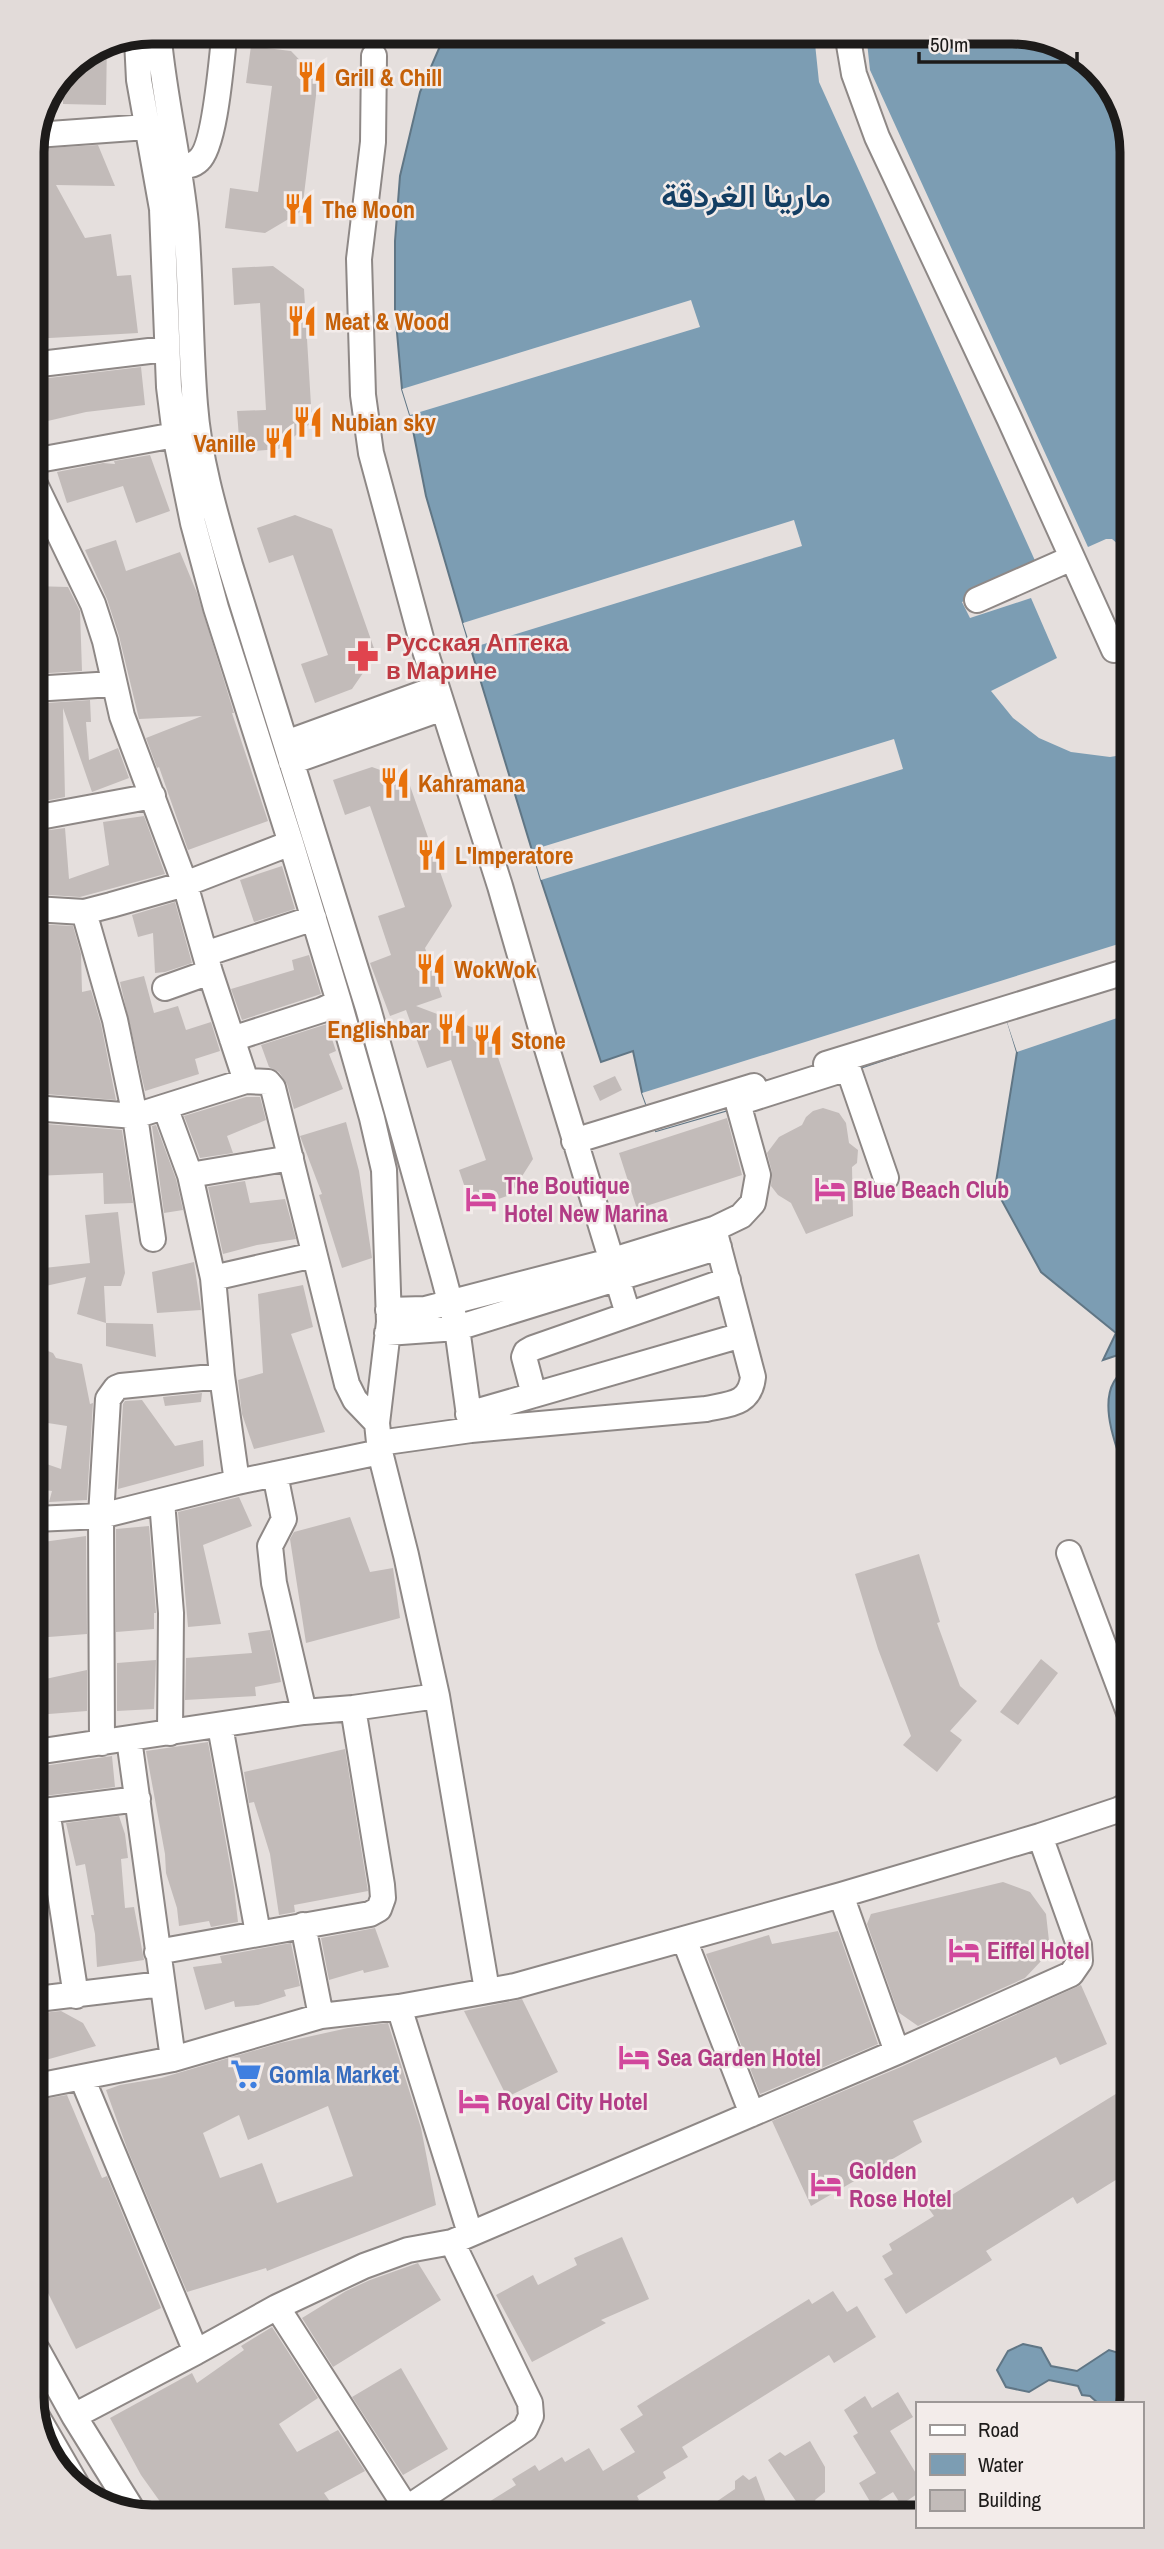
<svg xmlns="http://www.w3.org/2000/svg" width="1164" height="2549" font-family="'Archivo Narrow',Vazirmatn,sans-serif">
<rect width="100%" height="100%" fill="#e5dfdd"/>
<!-- water -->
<path fill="#7c9db3" stroke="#607685" stroke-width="2" d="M 1021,32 L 1086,57 L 1126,112 L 1130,1351 L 1103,1360 L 1116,1333 L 1041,1272 L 995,1188 L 1017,1052 L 1007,1019 L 773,1097 L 656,1131 L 642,1093 L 633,1051 L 601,1062 L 541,880 L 463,623 L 426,496 L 410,415 L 402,389 L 395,310 L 395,241 L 400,176 L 420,92 L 444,37 Z
M 1130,1368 L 1130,1484 C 1118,1453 1088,1386 1130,1368 Z
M 1023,2344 L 1041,2348 L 1051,2366 L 1077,2371 L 1109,2350 L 1132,2357 L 1131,2404 L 1099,2404 L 1090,2396 L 1082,2395 L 1078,2386 L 1049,2380 L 1029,2392 L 1006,2387 L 997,2370 L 1008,2351 Z"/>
<!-- pier -->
<path fill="#e5dfdd" d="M 866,33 L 870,70 L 1088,547 L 1106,539 L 1112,539 L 1119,545 L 1127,563 L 1128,754 L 1110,757 L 1071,752 L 1039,738 L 1013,718 L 991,691 L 1057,658 L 1031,598 L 970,618 L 962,602 L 1037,565 L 819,82 L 814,34 Z
M 691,300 L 700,327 L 410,415 L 402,389 Z
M 794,520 L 802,546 L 471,648 L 463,623 Z
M 894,739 L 903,769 L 541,880 L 532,850 Z
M 1128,941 L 1129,1014 L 1017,1052 L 1006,1019 L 773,1097 L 656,1131 L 642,1093 Z"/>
<!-- building -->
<path fill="#c2bbb9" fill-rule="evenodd" d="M 107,40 L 106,105 L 63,104 L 63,75 L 67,66 Z
M 251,46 L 291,51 L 318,79 L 302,211 L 265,233 L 225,228 L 230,188 L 258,192 L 272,86 L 246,83 Z
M 98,145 L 115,186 L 56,185 L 85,238 L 111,234 L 117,276 L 131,275 L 138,333 L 32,339 L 32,149 Z
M 273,266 L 304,289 L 312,422 L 279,449 L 240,452 L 237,411 L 266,410 L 260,303 L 234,305 L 232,268 Z
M 141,367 L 145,405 L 86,412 L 35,424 L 32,413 L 32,380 Z
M 150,455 L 170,511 L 136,523 L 123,486 L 67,503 L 57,472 L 103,463 L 115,464 L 114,461 Z
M 295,515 L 332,529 L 376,654 L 352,689 L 315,703 L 301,664 L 328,655 L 293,555 L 269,563 L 257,528 Z
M 116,540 L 126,571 L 180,552 L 197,593 L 234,713 L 232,713 L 268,821 L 188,850 L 159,767 L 157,768 L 146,738 L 202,716 L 139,719 L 119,636 L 107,599 L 85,550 Z
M 33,586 L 68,587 L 80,611 L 82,671 L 33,674 Z
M 90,700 L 91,722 L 86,722 L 89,760 L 118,748 L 129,778 L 92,792 L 63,708 L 65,797 L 34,803 L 33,704 Z
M 372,767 L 408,780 L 452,906 L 425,948 L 442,997 L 416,1006 L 490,1034 L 533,1159 L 510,1195 L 472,1208 L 459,1170 L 486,1160 L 451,1060 L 427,1068 L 406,1010 L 390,1016 L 370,963 L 391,955 L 378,916 L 405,907 L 370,806 L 345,815 L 333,780 Z
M 144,816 L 165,874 L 80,897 L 34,894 L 34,832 L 65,828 L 69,879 L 109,865 L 103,822 Z
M 282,866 L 295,909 L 254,922 L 240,880 Z
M 175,902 L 192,963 L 165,972 L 155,973 L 153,933 L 138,937 L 132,915 Z
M 34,924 L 73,926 L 81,954 L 82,992 L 91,990 L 101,1024 L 116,1100 L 34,1093 Z
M 309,955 L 321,994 L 242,1020 L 231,989 L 294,970 L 292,960 Z
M 144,976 L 154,1013 L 178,1006 L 186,1030 L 211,1022 L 220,1051 L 195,1059 L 199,1074 L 145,1091 L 120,982 Z
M 327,1024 L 336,1051 L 329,1054 L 343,1089 L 294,1109 L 287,1084 L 279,1072 L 269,1067 L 261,1045 Z
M 615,1076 L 622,1090 L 600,1101 L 593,1086 Z
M 246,1097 L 260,1097 L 266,1120 L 227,1136 L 233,1153 L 200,1158 L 184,1116 Z
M 823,1108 L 839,1113 L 846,1123 L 849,1143 L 858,1150 L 857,1163 L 852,1167 L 853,1216 L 806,1234 L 791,1203 L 778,1195 L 771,1186 L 772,1172 L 767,1153 L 779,1137 L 802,1125 L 806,1117 L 813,1111 Z
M 727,1118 L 742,1175 L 637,1209 L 619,1153 Z
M 346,1122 L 359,1171 L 372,1258 L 342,1268 L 319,1195 L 322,1194 L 300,1136 Z
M 34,1123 L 122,1130 L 133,1203 L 104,1204 L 103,1173 L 35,1176 Z
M 156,1125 L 176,1179 L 183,1210 L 164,1213 L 152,1126 Z
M 245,1181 L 250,1203 L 285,1199 L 296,1239 L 257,1245 L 223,1254 L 208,1187 Z
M 118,1212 L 125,1273 L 121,1286 L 104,1286 L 106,1323 L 77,1314 L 86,1277 L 41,1287 L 44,1268 L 90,1263 L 85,1215 Z
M 194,1262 L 201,1310 L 157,1313 L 152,1272 Z
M 303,1285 L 313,1327 L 291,1334 L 325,1432 L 254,1449 L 242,1414 L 238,1380 L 263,1373 L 258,1294 Z
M 106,1323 L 153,1324 L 156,1357 L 106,1346 Z
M 35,1346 L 53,1353 L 56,1358 L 82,1364 L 90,1404 L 93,1403 L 87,1500 L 49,1502 L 52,1491 L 35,1489 L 35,1460 L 61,1469 L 67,1426 L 35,1421 Z
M 202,1393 L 201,1402 L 165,1406 L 163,1397 Z
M 142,1400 L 175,1446 L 203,1440 L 204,1466 L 118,1489 L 123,1404 L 125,1401 Z
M 239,1497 L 252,1526 L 203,1545 L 221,1624 L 188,1627 L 178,1512 Z
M 350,1517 L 370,1572 L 393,1568 L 400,1618 L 306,1643 L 290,1539 L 294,1532 Z
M 149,1526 L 156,1613 L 154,1613 L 154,1629 L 116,1632 L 116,1529 Z
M 86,1536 L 87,1634 L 36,1638 L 36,1543 Z
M 919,1554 L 940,1622 L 937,1623 L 960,1686 L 977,1701 L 950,1731 L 962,1740 L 937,1772 L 903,1745 L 911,1736 L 878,1649 L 855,1574 Z
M 270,1630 L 281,1682 L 255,1687 L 256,1696 L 185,1700 L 186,1658 L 252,1653 L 248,1633 Z
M 1041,1659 L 1058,1673 L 1018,1725 L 1000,1712 Z
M 156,1660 L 154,1709 L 117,1711 L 117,1663 Z
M 87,1670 L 87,1711 L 36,1715 L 36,1681 Z
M 208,1742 L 234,1887 L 238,1922 L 211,1927 L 209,1921 L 179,1926 L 177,1908 L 166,1873 L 165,1854 L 146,1751 Z
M 345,1749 L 368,1891 L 294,1905 L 295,1912 L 279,1915 L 270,1854 L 254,1802 L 249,1803 L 244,1772 Z
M 112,1756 L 115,1787 L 36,1797 L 36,1767 Z
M 119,1816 L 125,1834 L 128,1858 L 121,1859 L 125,1908 L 134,1907 L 144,1960 L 97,1967 L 95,1934 L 91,1915 L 94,1915 L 85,1864 L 76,1866 L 66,1823 Z
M 1003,1882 L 1030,1892 L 1046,1914 L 1049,1941 L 1042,1960 L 1025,1978 L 918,2026 L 898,2012 L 867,1924 L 871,1914 Z
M 375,1928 L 389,1967 L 364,1973 L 363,1970 L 329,1980 L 321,1938 Z
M 838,1931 L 878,2044 L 760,2094 L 706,1954 L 769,1935 L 772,1944 Z
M 291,1943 L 300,1986 L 284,1990 L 286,1996 L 258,2005 L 235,2007 L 234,2001 L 205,2010 L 193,1967 L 222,1963 L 220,1956 Z
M 1081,1985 L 1107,2044 L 1060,2065 L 1056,2057 L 913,2121 L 922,2142 L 811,2206 L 772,2121 L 903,2066 Z
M 522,1999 L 558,2072 L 507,2097 L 464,2011 Z
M 61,2011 L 83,2023 L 96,2046 L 42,2061 L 42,2013 Z
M 388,2023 L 421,2128 L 436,2205 L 267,2271 L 266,2268 L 187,2292 L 128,2151 L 106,2090 L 120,2085 L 161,2078 L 280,2043 L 348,2028 ZM 328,2106 L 353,2176 L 277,2203 L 262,2163 L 220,2178 L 203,2133 L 239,2115 L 248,2140 Z
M 1132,2084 L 1132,2170 L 1077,2204 L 1073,2197 L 986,2251 L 992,2260 L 906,2314 L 884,2279 L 893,2274 L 882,2256 L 892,2250 L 889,2244 L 934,2216 L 929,2209 Z
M 67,2095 L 102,2178 L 107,2176 L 161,2308 L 76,2349 L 38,2273 L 37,2174 L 47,2170 L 37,2147 L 37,2100 Z
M 622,2237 L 649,2299 L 601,2320 L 606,2323 L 532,2362 L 496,2295 L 533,2275 L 538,2285 L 577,2265 L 574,2258 Z
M 418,2263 L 441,2300 L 333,2367 L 302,2318 L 346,2291 L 370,2280 Z
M 833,2291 L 847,2312 L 857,2306 L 876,2337 L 834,2363 L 829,2355 L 682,2447 L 688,2457 L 663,2472 L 666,2478 L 637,2496 L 639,2500 L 616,2514 L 468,2515 L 516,2485 L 512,2479 L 535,2465 L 539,2471 L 562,2457 L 565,2462 L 589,2448 L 603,2471 L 635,2452 L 620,2429 L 643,2415 L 637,2406 L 809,2299 L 812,2304 Z
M 272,2327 L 318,2398 L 279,2424 L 297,2452 L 338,2430 L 365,2471 L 324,2493 L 336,2510 L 326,2516 L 171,2517 L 141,2475 L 110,2418 L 192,2373 L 197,2383 L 244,2350 L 241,2346 Z
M 401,2368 L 448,2449 L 403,2475 L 352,2397 Z
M 898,2392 L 913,2417 L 890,2431 L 917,2475 L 917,2494 L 901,2505 L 893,2492 L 872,2505 L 859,2483 L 876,2473 L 853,2436 L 858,2433 L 844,2410 L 865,2396 L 872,2408 Z
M 810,2441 L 825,2467 L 825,2492 L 815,2500 L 821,2513 L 804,2513 L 768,2460 L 780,2452 L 785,2456 Z
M 743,2475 L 749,2480 L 756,2476 L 770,2513 L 722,2513 L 713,2504 L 735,2489 L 735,2481 Z"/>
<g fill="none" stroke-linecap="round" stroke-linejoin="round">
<defs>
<path id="minor" d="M 847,33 L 854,74 L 877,137 L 1009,418 L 1114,650
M 137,40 L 139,80 L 162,209 L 169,387 L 175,435 L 193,523 L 216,608 L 291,843 L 339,1002 L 372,1118 L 384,1170 L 389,1322 L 377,1423 L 380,1452 L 406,1555 L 437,1696 L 487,1990
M 159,40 C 165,102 180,162 186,224 C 191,284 190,344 195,405 C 199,459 215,513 230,565 L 368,1008 L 443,1275 L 457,1328 L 471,1430 L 379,1443
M 374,56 L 373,142 L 359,259 L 363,395 L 371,453 L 421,638 L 500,886 L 545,1042 L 628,1314
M 36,135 L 147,127
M 178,166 C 186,166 193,166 199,160 C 215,146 221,64 224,39
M 32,365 L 166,349
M 33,461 L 175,435
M 33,480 L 93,604 L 105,641 L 122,716 L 185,884 L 210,972 L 246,1081
M 977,600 L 1072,558
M 33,689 L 113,684
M 286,743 L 437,688
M 291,762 L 443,708
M 34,818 L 153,796
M 34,909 L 84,912 L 111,905 L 185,884 L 291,843
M 84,912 L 115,1020 L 135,1116 L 153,1239
M 205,954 L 314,918
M 165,988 L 210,972
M 232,1039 L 322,1010 L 339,1002
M 826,1064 L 1128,971
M 168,1107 L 168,1115 L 190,1175 L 213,1278 L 222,1376 L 237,1482
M 34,1108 L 135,1116 L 246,1081 L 268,1082 L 273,1088 L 347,1384 L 355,1400 L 377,1423
M 574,1141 L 754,1086
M 190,1175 L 291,1158
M 213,1278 L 314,1255
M 388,1310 L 425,1309 L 610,1261 L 714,1229 L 741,1216 L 753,1203 L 758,1175 L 738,1103 L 848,1068 L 886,1178
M 387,1333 L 457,1328 L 719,1247
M 534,1395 L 524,1357 L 526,1352 L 533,1348 L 728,1280
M 468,1414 L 742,1335
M 471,1430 L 706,1409 C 729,1404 750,1405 753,1377 L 714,1229
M 275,1474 L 284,1519 L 270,1546 L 274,1583 L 304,1712
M 162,1501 L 171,1613 L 170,1733
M 35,1519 L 101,1516 L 237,1482 L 380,1452
M 1069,1553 L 1131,1718
M 220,1726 L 258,1933
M 129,1739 L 173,2059
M 102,1743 L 101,1516 L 108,1399 L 116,1388 L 121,1386 L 222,1376
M 36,1752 L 304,1712 L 353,1708 L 437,1696
M 47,1810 L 76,1996
M 36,1812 L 138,1799
M 841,1895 L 897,2052
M 303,1925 L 321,2016
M 684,1939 L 752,2114
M 157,1952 L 370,1914 L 379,1909 L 383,1898 L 382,1885 L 353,1708
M 37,1999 L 162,1984
M 399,2007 L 470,2233
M 82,2078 L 196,2352
M 37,2086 L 173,2059 L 321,2016 L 399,2007 L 515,1986 L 841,1895 L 1040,1836 L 1118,1810 L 1131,1803
M 277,2307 L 407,2509
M 38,2351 L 74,2416 L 135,2514
M 74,2416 L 196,2352 L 277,2307 L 364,2266 L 408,2250 L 452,2242 L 897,2052 L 1071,1974 L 1080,1961 L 1079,1945 L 1040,1836
M 38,2418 L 82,2494
M 397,2515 L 525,2429 L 531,2416 L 530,2403 L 452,2242"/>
</defs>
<!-- minor casing -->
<use href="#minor" stroke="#8e8886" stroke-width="28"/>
<!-- minor -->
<use href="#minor" stroke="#fff" stroke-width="24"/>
</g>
<!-- icons -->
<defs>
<symbol id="restaurant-bare" viewBox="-9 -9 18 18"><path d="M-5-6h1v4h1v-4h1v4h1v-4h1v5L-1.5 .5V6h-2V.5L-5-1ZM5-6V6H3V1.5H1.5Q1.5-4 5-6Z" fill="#e8710a" stroke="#f3ecea" stroke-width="2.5" paint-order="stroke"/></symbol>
<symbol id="pharmacy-bare" viewBox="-9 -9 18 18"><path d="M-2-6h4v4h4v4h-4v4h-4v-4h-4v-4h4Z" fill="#e0444e" stroke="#f3ecea" stroke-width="2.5" paint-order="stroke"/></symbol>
<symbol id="hotel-bare" viewBox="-9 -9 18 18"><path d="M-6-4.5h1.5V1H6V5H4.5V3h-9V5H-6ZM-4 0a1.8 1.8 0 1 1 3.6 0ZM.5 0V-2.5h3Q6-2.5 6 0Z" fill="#d1479c" stroke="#f3ecea" stroke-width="2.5" paint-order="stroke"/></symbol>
<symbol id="supermarket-bare" viewBox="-9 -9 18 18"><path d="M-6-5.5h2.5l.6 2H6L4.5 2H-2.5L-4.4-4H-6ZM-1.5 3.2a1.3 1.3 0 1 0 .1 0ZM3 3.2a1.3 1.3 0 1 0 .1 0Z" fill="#3f7fe0" stroke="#f3ecea" stroke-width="2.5" paint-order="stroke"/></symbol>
</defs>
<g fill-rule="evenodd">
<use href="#restaurant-bare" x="290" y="55" width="44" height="44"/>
<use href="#restaurant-bare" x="277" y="187" width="44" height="44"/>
<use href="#restaurant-bare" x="280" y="299" width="44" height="44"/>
<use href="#restaurant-bare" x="286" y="400" width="44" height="44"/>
<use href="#restaurant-bare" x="257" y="421" width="44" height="44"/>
<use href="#pharmacy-bare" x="341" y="634" width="44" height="44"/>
<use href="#restaurant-bare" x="373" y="761" width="44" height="44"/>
<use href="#restaurant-bare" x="410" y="833" width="44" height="44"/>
<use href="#restaurant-bare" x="409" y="947" width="44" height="44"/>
<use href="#restaurant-bare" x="430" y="1007" width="44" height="44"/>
<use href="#restaurant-bare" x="466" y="1018" width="44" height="44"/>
<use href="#hotel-bare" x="808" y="1167" width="44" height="44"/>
<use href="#hotel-bare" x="459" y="1177" width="44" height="44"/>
<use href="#hotel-bare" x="942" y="1928" width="44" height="44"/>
<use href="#hotel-bare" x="612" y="2035" width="44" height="44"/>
<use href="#supermarket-bare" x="224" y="2052" width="44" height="44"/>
<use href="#hotel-bare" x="452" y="2079" width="44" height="44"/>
<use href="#hotel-bare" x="804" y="2162" width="44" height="44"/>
</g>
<g text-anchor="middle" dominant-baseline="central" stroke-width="5" stroke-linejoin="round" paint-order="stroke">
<!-- food labels -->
<g font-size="24" font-weight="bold" fill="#c56008" stroke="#f3ecea" text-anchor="start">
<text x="335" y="77">Grill &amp; Chill</text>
<text x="322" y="209">The Moon</text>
<text x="325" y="321">Meat &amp; Wood</text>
<text x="331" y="422">Nubian sky</text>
<text x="256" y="443" text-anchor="end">Vanille</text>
<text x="418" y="783">Kahramana</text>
<text x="455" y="855">L'Imperatore</text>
<text x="454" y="969">WokWok</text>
<text x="429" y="1029" text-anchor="end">Englishbar</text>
<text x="511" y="1040">Stone</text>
</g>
<!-- health labels -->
<g font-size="24" font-weight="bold" fill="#be3a42" stroke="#f3ecea" text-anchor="start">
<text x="386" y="642">Русская Аптека<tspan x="386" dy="28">в Марине</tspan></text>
</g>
<!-- hotel labels -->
<g font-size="24" font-weight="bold" fill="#b23c85" stroke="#f3ecea" text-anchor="start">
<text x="504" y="1185">The Boutique<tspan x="504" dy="28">Hotel New Marina</tspan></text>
<text x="853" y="1189">Blue Beach Club</text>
<text x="987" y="1950">Eiffel Hotel</text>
<text x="657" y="2057">Sea Garden Hotel</text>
<text x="497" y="2101">Royal City Hotel</text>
<text x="849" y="2170">Golden<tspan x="849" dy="28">Rose Hotel</tspan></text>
</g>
<!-- shop labels -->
<g font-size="24" font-weight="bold" fill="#366cbe" stroke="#f3ecea" text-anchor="start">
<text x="269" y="2074">Gomla Market</text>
</g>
<!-- district labels -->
<g font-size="32" font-weight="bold" fill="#133e63" stroke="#f3ecea">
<text x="746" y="195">مارينا الغردقة</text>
</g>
</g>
<!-- crop -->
<path d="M0 0H1164V2549H0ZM152 44H1012A108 108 0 0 1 1120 152V2397A108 108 0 0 1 1012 2505H152A108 108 0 0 1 44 2397V152A108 108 0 0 1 152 44Z" fill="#e2dbd9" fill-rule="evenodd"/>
<path fill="none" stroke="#1d1b1a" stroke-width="9" d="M152 44H1012A108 108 0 0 1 1120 152V2397A108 108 0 0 1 1012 2505H152A108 108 0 0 1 44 2397V152A108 108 0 0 1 152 44Z"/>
<!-- legend -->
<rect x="916" y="2402" width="228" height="126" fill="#f3ecea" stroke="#9d9897" stroke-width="2"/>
<rect x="930" y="2425" width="35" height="10" fill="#ffffff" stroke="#9d9897" stroke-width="2"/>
<text x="978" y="2437" font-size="21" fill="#1d1b1a">Road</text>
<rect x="930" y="2454" width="35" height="21" fill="#7c9db3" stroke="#9d9897" stroke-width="2"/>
<text x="978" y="2472" font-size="21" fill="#1d1b1a">Water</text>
<rect x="930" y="2490" width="35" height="21" fill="#c2bbb9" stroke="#9d9897" stroke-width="2"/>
<text x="978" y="2507" font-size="21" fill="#1d1b1a">Building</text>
<!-- scale -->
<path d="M919 52v10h158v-10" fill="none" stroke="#1d1b1a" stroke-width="3.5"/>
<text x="930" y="52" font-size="21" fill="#1d1b1a" stroke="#f3ecea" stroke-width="5" paint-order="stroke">50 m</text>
</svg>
